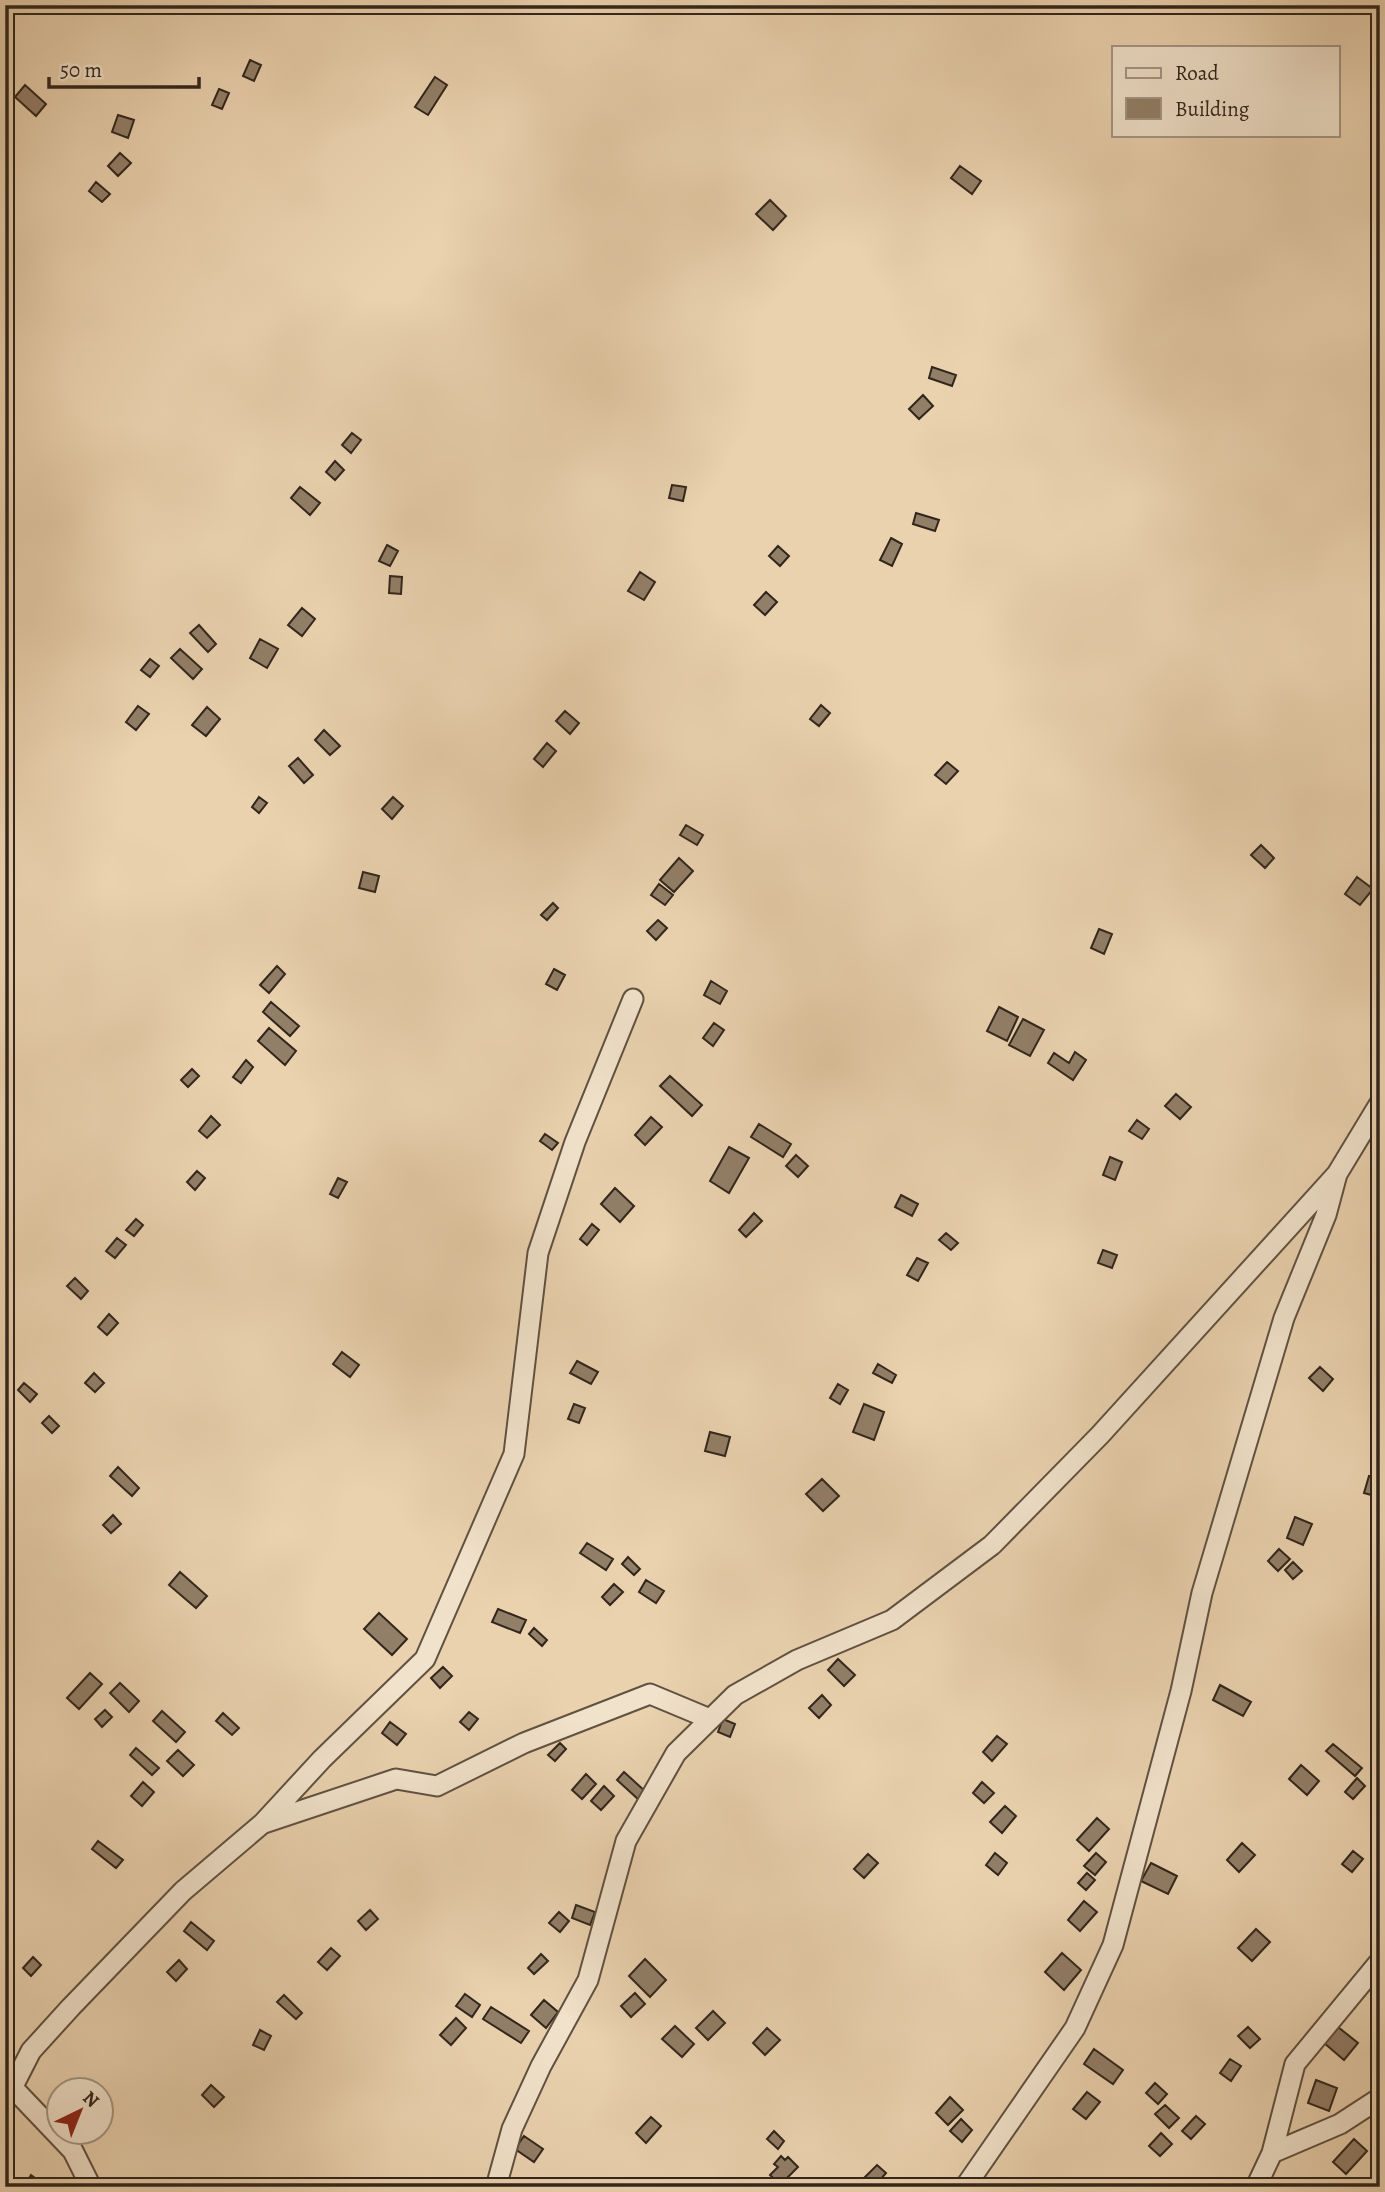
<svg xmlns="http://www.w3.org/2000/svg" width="1385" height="2192" font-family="Alegreya,serif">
<rect width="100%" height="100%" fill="#ead2af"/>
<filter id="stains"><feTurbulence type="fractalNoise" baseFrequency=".00286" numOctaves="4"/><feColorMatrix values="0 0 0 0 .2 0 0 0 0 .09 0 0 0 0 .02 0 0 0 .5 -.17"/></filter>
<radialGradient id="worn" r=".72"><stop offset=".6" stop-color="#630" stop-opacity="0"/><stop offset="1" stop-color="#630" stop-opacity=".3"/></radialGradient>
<!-- building -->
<path fill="#927f68" stroke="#32261c" stroke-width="2" d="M 250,60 L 261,65 L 254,81 L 243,76 Z
M 435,77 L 447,85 L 428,115 L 415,107 Z
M 25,85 L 46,104 L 36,116 L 15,97 Z
M 219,89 L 229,93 L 222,109 L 212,105 Z
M 118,115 L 134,120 L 128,138 L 112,132 Z
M 120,153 L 131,163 L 118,176 L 108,166 Z
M 960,166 L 981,181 L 972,194 L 951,178 Z
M 96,182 L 110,194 L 102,202 L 89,191 Z
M 770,200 L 786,216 L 773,230 L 756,214 Z
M 932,367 L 956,375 L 952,386 L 929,378 Z
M 923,395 L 933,406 L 919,419 L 909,409 Z
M 352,433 L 361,440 L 351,453 L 342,445 Z
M 335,461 L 344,470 L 335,480 L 326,472 Z
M 672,485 L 686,487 L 683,501 L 669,498 Z
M 300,487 L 320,503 L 310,515 L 291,498 Z
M 916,513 L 939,520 L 935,531 L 913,524 Z
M 891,538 L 902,544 L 892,566 L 880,560 Z
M 387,545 L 398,551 L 390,566 L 379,561 Z
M 778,546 L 789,556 L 780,566 L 769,556 Z
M 640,572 L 655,582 L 644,600 L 628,591 Z
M 390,576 L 402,577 L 401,594 L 389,593 Z
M 766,592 L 777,602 L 765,615 L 754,605 Z
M 302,608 L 315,619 L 302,636 L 288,625 Z
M 199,625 L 216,644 L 208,652 L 190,633 Z
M 260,639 L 278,649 L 267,668 L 250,658 Z
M 180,649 L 202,669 L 193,679 L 171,658 Z
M 150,659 L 159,666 L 150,677 L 141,670 Z
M 821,705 L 830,713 L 819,726 L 810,719 Z
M 138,706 L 149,714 L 136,730 L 126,722 Z
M 207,707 L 220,719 L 206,736 L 192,725 Z
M 565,711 L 579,723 L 570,734 L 556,721 Z
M 324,730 L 340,746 L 330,755 L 315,740 Z
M 547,743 L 556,751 L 543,767 L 534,759 Z
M 298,758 L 313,775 L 304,783 L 289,766 Z
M 947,762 L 958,771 L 946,784 L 935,775 Z
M 259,797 L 267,803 L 259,813 L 252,807 Z
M 393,797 L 403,806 L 392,819 L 382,809 Z
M 686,825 L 703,835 L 697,845 L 680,835 Z
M 1261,845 L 1274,858 L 1265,868 L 1251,855 Z
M 679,858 L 693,871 L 674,892 L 660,880 Z
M 363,872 L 379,876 L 375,892 L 359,888 Z
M 1357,877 L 1373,889 L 1360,905 L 1345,894 Z
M 659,884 L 673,895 L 665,905 L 651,895 Z
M 553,903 L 558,908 L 547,920 L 541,915 Z
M 658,920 L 667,928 L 656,940 L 647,931 Z
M 1099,929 L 1112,934 L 1104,954 L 1091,948 Z
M 277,966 L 285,974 L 269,993 L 260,985 Z
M 554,969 L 565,975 L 557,990 L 546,984 Z
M 711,981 L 727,991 L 720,1004 L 704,995 Z
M 271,1002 L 299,1026 L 290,1036 L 263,1012 Z
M 999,1007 L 1018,1017 L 1007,1041 L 987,1031 Z
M 1023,1019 L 1044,1030 L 1030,1056 L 1009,1045 Z
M 714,1023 L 724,1030 L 713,1046 L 703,1038 Z
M 269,1028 L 296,1051 L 285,1065 L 258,1041 Z
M 1075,1052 L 1086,1060 L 1073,1080 L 1048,1063 L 1054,1053 L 1069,1063 Z
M 246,1060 L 253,1067 L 241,1083 L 233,1077 Z
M 192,1069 L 199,1076 L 188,1087 L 181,1080 Z
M 670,1076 L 702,1105 L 692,1116 L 660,1086 Z
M 1176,1094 L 1191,1107 L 1180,1119 L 1165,1106 Z
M 211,1116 L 220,1125 L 207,1138 L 199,1131 Z
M 651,1117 L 662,1127 L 645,1145 L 635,1135 Z
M 1137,1120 L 1149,1129 L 1142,1139 L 1129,1131 Z
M 759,1124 L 791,1144 L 783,1157 L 751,1137 Z
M 545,1134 L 558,1143 L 552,1150 L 540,1141 Z
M 729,1147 L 749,1158 L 729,1193 L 710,1181 Z
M 796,1155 L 808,1166 L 798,1177 L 786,1166 Z
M 1110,1157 L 1122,1162 L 1115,1180 L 1103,1175 Z
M 197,1171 L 205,1178 L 195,1190 L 187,1182 Z
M 338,1178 L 347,1182 L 338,1198 L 330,1194 Z
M 615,1188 L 634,1206 L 620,1222 L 601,1204 Z
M 901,1195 L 918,1204 L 912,1216 L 895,1207 Z
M 754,1213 L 762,1221 L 746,1237 L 739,1230 Z
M 136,1219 L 143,1225 L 134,1236 L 126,1230 Z
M 592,1224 L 599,1230 L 587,1245 L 580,1239 Z
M 946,1233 L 958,1243 L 951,1250 L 939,1240 Z
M 117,1238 L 126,1245 L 115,1258 L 106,1251 Z
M 1103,1250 L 1117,1255 L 1112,1268 L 1098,1263 Z
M 917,1258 L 928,1263 L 918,1281 L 907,1275 Z
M 75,1278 L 88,1291 L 81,1299 L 67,1286 Z
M 109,1314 L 118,1323 L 107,1335 L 98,1327 Z
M 342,1352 L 359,1365 L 350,1377 L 333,1364 Z
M 577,1361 L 598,1372 L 591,1384 L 570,1373 Z
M 878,1364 L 896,1375 L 892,1383 L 873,1373 Z
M 1320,1367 L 1333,1379 L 1323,1391 L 1309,1378 Z
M 94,1373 L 104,1383 L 95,1392 L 85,1383 Z
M 24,1383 L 37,1394 L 30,1402 L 18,1390 Z
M 838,1384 L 848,1390 L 840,1404 L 830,1398 Z
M 574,1404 L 585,1408 L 579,1423 L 568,1419 Z
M 864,1404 L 884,1412 L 874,1440 L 853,1432 Z
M 49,1416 L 59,1426 L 52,1433 L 42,1423 Z
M 710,1432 L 730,1437 L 725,1456 L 705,1451 Z
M 118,1467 L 139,1488 L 132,1496 L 110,1476 Z
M 1369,1476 L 1380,1479 L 1375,1496 L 1364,1493 Z
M 822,1479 L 839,1496 L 823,1511 L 806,1494 Z
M 113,1515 L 121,1524 L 111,1533 L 103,1525 Z
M 1295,1517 L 1312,1524 L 1303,1545 L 1287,1538 Z
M 587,1543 L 613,1559 L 606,1570 L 580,1553 Z
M 1279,1549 L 1290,1559 L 1278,1571 L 1268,1561 Z
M 628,1557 L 640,1569 L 634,1575 L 622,1564 Z
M 1293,1562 L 1302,1571 L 1293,1579 L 1285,1570 Z
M 180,1572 L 207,1596 L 196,1608 L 169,1585 Z
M 646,1580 L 664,1591 L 656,1603 L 639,1592 Z
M 614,1584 L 623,1592 L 610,1605 L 602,1597 Z
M 498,1609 L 526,1620 L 520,1633 L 492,1622 Z
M 379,1613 L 407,1639 L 392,1655 L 364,1629 Z
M 534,1628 L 547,1640 L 542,1646 L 529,1634 Z
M 838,1659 L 855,1675 L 844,1686 L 828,1670 Z
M 443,1667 L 452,1676 L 440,1688 L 431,1678 Z
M 90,1673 L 102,1684 L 79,1709 L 67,1698 Z
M 120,1683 L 139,1701 L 129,1712 L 110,1693 Z
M 1220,1685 L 1251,1702 L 1243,1716 L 1213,1700 Z
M 822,1695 L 831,1705 L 819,1718 L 809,1708 Z
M 105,1710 L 112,1717 L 102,1727 L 95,1719 Z
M 162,1711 L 185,1732 L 176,1742 L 153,1721 Z
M 469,1712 L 478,1719 L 469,1730 L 460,1722 Z
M 223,1713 L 239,1728 L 232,1735 L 216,1721 Z
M 723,1719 L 735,1724 L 730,1737 L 718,1732 Z
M 390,1722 L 406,1734 L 397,1745 L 382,1733 Z
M 997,1736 L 1007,1744 L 992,1761 L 983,1752 Z
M 560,1743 L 566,1749 L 555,1761 L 548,1755 Z
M 1333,1744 L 1362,1768 L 1355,1776 L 1326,1751 Z
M 136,1748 L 159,1768 L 152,1775 L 130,1755 Z
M 178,1750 L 194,1765 L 183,1776 L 167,1761 Z
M 1301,1765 L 1319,1781 L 1307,1795 L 1289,1779 Z
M 624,1772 L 646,1792 L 639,1800 L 617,1780 Z
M 586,1774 L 596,1784 L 582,1799 L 572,1790 Z
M 1357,1778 L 1365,1786 L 1353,1799 L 1345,1792 Z
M 143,1782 L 154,1792 L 142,1806 L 131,1796 Z
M 982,1782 L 994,1793 L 984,1803 L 973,1793 Z
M 604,1786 L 614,1796 L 601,1810 L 591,1801 Z
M 1005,1806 L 1016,1816 L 1002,1833 L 990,1822 Z
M 1097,1818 L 1109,1829 L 1089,1851 L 1077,1840 Z
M 98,1841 L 123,1860 L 116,1868 L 92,1849 Z
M 1242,1843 L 1255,1855 L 1239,1872 L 1227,1860 Z
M 1353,1851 L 1363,1859 L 1352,1872 L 1342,1864 Z
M 995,1853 L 1007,1863 L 998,1875 L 986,1865 Z
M 1096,1853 L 1106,1862 L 1095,1875 L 1084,1866 Z
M 868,1854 L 878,1863 L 864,1878 L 854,1869 Z
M 1151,1863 L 1177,1876 L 1168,1894 L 1141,1881 Z
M 1087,1873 L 1095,1880 L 1086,1890 L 1078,1883 Z
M 1084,1901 L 1097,1912 L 1080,1931 L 1068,1920 Z
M 576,1905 L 595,1912 L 590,1925 L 572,1918 Z
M 370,1910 L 378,1919 L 366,1930 L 358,1921 Z
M 559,1912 L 569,1921 L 560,1932 L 549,1923 Z
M 191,1922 L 214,1941 L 207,1950 L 184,1931 Z
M 1256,1929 L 1270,1942 L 1252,1961 L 1238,1948 Z
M 331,1948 L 340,1956 L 327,1970 L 318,1962 Z
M 1062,1953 L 1081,1970 L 1064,1990 L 1045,1972 Z
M 541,1954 L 548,1961 L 534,1974 L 528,1968 Z
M 33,1957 L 41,1965 L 31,1976 L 23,1968 Z
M 645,1959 L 666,1980 L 650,1997 L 629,1976 Z
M 179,1960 L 187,1969 L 176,1981 L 167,1972 Z
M 635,1993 L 645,2004 L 631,2017 L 621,2006 Z
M 465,1994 L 480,2005 L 472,2017 L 456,2006 Z
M 284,1995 L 302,2013 L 296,2019 L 277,2002 Z
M 544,2000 L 558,2012 L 546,2028 L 531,2015 Z
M 491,2007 L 529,2031 L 521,2043 L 483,2019 Z
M 713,2011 L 725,2023 L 708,2040 L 696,2028 Z
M 456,2018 L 466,2028 L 451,2045 L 440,2035 Z
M 675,2026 L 694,2044 L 682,2057 L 662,2039 Z
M 1248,2027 L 1260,2039 L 1250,2048 L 1238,2036 Z
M 1338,2027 L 1358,2043 L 1344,2060 L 1324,2043 Z
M 767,2028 L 780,2040 L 765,2055 L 753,2043 Z
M 260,2030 L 271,2036 L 264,2050 L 253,2045 Z
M 1094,2049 L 1123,2070 L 1113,2084 L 1084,2064 Z
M 1230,2059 L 1241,2066 L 1231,2081 L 1220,2073 Z
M 1316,2080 L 1337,2088 L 1329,2111 L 1308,2103 Z
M 1155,2083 L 1167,2094 L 1158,2104 L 1146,2093 Z
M 211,2085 L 224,2097 L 214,2107 L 202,2095 Z
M 1087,2092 L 1100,2102 L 1086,2119 L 1073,2109 Z
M 950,2097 L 963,2110 L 948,2125 L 936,2113 Z
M 1165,2105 L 1179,2118 L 1169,2128 L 1155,2114 Z
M 1196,2116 L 1205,2124 L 1191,2139 L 1182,2131 Z
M 651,2117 L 661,2126 L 646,2143 L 636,2133 Z
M 961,2119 L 972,2130 L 962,2142 L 950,2131 Z
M 774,2131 L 784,2141 L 778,2149 L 767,2139 Z
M 1161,2133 L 1172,2144 L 1160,2156 L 1149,2146 Z
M 524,2136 L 543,2149 L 534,2162 L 515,2149 Z
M 1354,2139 L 1367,2151 L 1346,2174 L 1333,2162 Z
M 781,2156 L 785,2160 L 788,2157 L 798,2167 L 780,2185 L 770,2175 L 778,2167 L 774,2164 Z
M 877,2165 L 886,2173 L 874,2187 L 869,2187 L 862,2180 Z
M 31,2175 L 47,2187 L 24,2187 Z"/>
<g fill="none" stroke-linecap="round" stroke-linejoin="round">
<defs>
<path id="minor" d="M 264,1823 L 396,1779 L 437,1786 L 524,1743 L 650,1694 L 710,1719
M 5,2071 L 14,2089 L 73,2151 L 91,2187
M 5,2102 L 31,2051 L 71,2007 L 183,1891 L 263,1823 L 322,1759 L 425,1659 L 514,1454 L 538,1253 L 575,1142 L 633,999
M 1272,2153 L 1340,2124 L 1380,2098
M 496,2187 L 512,2129 L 541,2066 L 588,1980 L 626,1841 L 676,1753 L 735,1695 L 797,1660 L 892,1620 L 992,1545 L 1100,1435 L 1337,1174
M 965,2187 L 1075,2028 L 1113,1945 L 1181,1691 L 1202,1593 L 1284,1318 L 1326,1215 L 1337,1174 L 1380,1103
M 1256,2187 L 1272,2153 L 1295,2064 L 1380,1961"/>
</defs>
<!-- minor casing -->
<use href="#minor" stroke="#605141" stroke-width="23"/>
<!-- minor -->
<use href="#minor" stroke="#f1e2cb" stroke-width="19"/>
</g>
<!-- margin -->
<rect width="1385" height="2192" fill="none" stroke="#ead2af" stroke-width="28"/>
<rect x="7" y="7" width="1371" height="2178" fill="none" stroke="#32261c" stroke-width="3.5"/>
<rect x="14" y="14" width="1357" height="2164" fill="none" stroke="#32261c" stroke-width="2"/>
<!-- legend -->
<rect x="1112" y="46" width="228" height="91" fill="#f1e2cb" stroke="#a59785" stroke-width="2"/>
<rect x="1126" y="68" width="35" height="10" fill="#f1e2cb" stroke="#a59785" stroke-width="2"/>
<text x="1175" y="80" font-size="21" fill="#32261c">Road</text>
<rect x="1126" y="98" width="35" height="21" fill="#927f68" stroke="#a59785" stroke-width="2"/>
<text x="1175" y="116" font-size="21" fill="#32261c">Building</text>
<!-- north arrow -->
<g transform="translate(80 2111) rotate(43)"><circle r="33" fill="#f1e2cb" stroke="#a59785" stroke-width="2"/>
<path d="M0-5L12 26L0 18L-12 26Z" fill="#8f2418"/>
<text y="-10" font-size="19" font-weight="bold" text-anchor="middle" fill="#32261c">N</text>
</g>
<!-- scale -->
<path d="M49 77v10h150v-10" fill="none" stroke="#32261c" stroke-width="3.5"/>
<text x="60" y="77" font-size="21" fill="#32261c" stroke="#f1e2cb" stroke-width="5" paint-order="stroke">50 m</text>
<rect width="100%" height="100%" filter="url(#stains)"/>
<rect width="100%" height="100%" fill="url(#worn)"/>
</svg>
